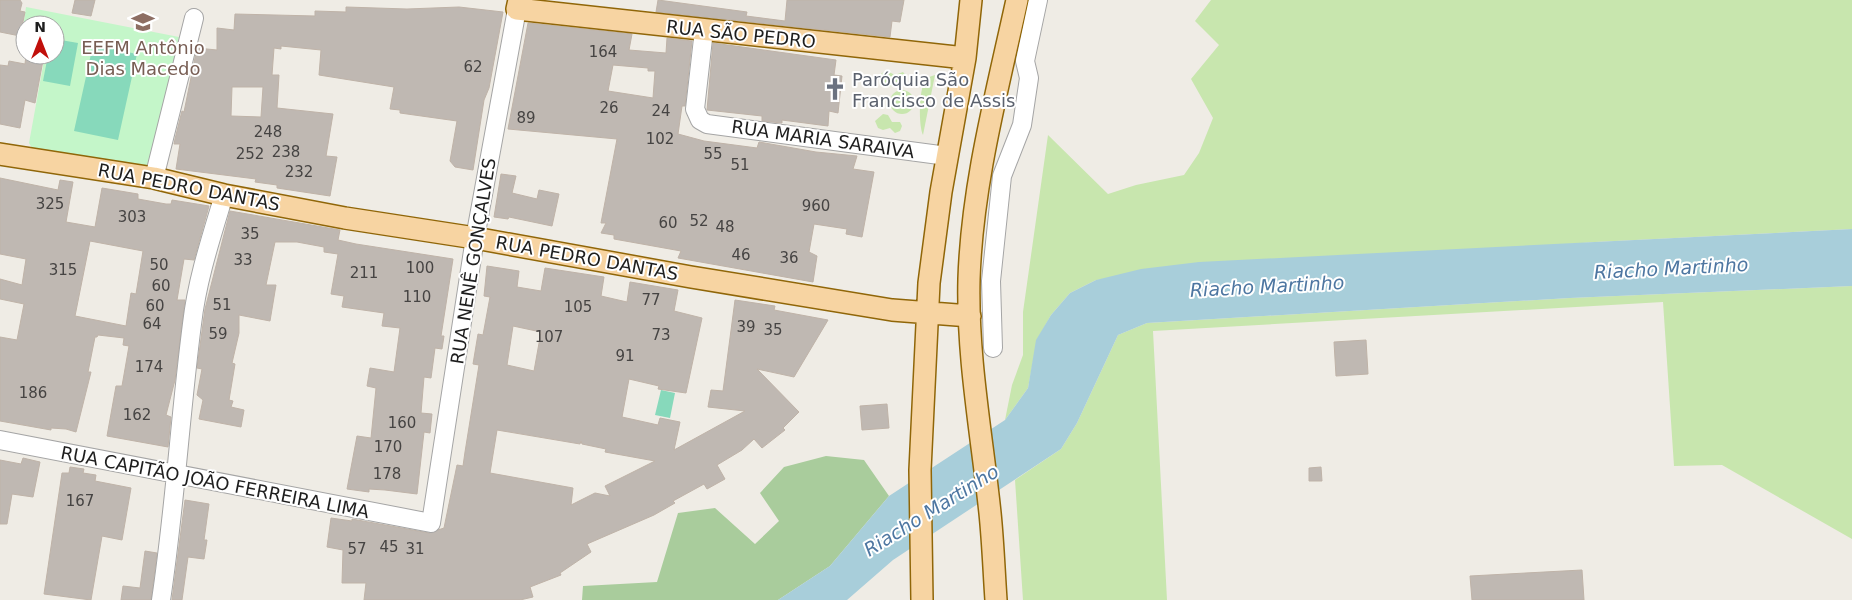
<svg xmlns="http://www.w3.org/2000/svg" width="1852" height="600" font-family="'DejaVu Sans',sans-serif">
<rect width="100%" height="100%" fill="#efece5"/>
<!-- grass -->
<path fill="#c8e6ae" d="M 1211,0 L 1852,0 L 1852,229 L 1595,242 L 1096,280 L 1070,293 L 1051,315 L 1037,340 L 1028,388 L 1005,420 L 1012,385 L 1023,355 L 1023,312 L 1048,135 L 1108,194 L 1136,185 L 1184,175 L 1199,153 L 1213,118 L 1191,79 L 1219,45 L 1195,21 Z
M 887,71 L 895,75 L 903,72 L 907,77 L 904,83 L 896,82 L 892,86 L 884,87 C 879,84 878,78 882,73 Z
M 935,75 L 923,135 C 918,124 919,88 926,78 Z
M890 102a12 12 0 1 1 24 0a12 12 0 1 1-24 0Z
M 883,114 L 888,115 L 892,122 L 900,122 L 902,126 L 900,131 L 895,133 L 890,128 L 883,130 L 878,128 L 875,121 Z
M 1852,286 L 1852,539 L 1722,465 L 1674,466 L 1663,302 L 1153,331 L 1167,600 L 1023,600 L 1015,480 L 1061,449 L 1077,423 L 1118,335 L 1147,323 L 1570,298 Z"/>
<!-- forest -->
<path fill="#a9cc9c" d="M 826,456 L 864,460 L 889,496 L 830,566 L 778,600 L 582,600 L 583,586 L 657,582 L 678,513 L 715,508 L 755,544 L 779,521 L 760,493 L 784,467 Z"/>
<!-- park -->
<path fill="#c4f6c9" d="M 26,7 L 179,37 L 153,160 L 143,168 L 32,148 L 29,143 L 45,55 L 55,55 L 55,25 L 25,25 L 25,41 L 21,41 Z"/>
<!-- pitch -->
<path fill="#87d9bb" d="M 55,39 L 78,43 L 70,86 L 43,81 L 48,55 L 55,55 Z
M 93,45 L 137,54 L 118,140 L 74,131 Z
M 661,390 L 675,393 L 670,418 L 655,415 Z"/>
<!-- water -->
<path fill="#a8ceda" d="M 1852,229 L 1852,286 L 1570,298 L 1147,323 L 1118,335 L 1077,423 L 1061,449 L 893,560 L 847,600 L 778,600 L 830,566 L 889,496 L 1005,420 L 1028,388 L 1036,340 L 1051,315 L 1070,293 L 1096,280 L 1141,269 L 1199,262 Z"/>
<!-- building -->
<path fill="#bfb8b2" stroke="#bfb3a8" fill-rule="evenodd" d="M 0,0 L 20,0 L 22,3 L 20,11 L 25,12 L 20,36 L 0,32 Z
M 75,0 L 95,0 L 91,16 L 72,13 Z
M 658,0 L 747,12 L 746,16 L 785,21 L 787,0 L 904,0 L 900,22 L 892,21 L 890,37 L 656,12 Z
M 346,7 L 407,9 L 459,7 L 503,12 L 489,88 L 484,100 L 473,170 L 455,167 L 450,161 L 457,121 L 400,113 L 400,110 L 390,109 L 394,87 L 319,75 L 321,50 L 281,46 L 281,49 L 274,48 L 272,75 L 279,75 L 277,108 L 333,114 L 326,156 L 337,157 L 330,196 L 277,188 L 277,185 L 255,182 L 256,179 L 176,169 L 180,144 L 174,144 L 175,139 L 182,111 L 184,112 L 197,48 L 217,50 L 217,28 L 234,30 L 235,14 L 315,16 L 315,11 L 346,12 ZM 232,87 L 263,87 L 261,117 L 231,116 Z
M 528,23 L 632,34 L 629,50 L 666,53 L 667,38 L 692,41 L 685,106 L 682,106 L 678,134 L 704,141 L 757,148 L 759,142 L 816,152 L 857,156 L 853,169 L 874,172 L 862,237 L 846,234 L 847,229 L 814,224 L 809,252 L 817,256 L 813,282 L 678,258 L 681,251 L 614,239 L 614,235 L 601,233 L 606,223 L 601,223 L 617,139 L 508,129 ZM 613,65 L 648,68 L 648,71 L 655,71 L 653,98 L 608,91 Z
M 713,43 L 836,60 L 834,75 L 842,76 L 838,113 L 829,111 L 828,126 L 782,120 L 782,123 L 762,121 L 762,116 L 707,110 Z
M 26,55 L 44,55 L 35,103 L 25,100 L 20,128 L 0,124 L 0,65 L 8,66 L 9,61 L 25,64 Z
M 501,174 L 516,176 L 512,193 L 537,199 L 539,190 L 559,194 L 552,226 L 509,217 L 508,219 L 494,217 Z
M 0,178 L 58,190 L 60,180 L 73,182 L 66,222 L 95,227 L 102,188 L 138,194 L 138,199 L 166,204 L 171,204 L 172,200 L 209,206 L 194,260 L 184,259 L 177,300 L 185,300 L 175,380 L 166,415 L 171,417 L 168,447 L 107,436 L 116,386 L 122,386 L 129,346 L 123,345 L 124,338 L 98,335 L 97,337 L 95,337 L 88,372 L 91,372 L 76,432 L 66,429 L 51,428 L 51,430 L 0,421 L 0,337 L 17,340 L 24,304 L 0,299 L 0,279 L 22,285 L 26,259 L 0,254 ZM 90,241 L 143,251 L 136,294 L 131,293 L 126,326 L 75,316 Z
M 230,211 L 340,230 L 338,240 L 356,244 L 453,259 L 441,336 L 444,336 L 442,349 L 435,348 L 431,378 L 424,377 L 421,413 L 432,414 L 430,433 L 424,432 L 417,494 L 385,490 L 369,489 L 369,492 L 347,489 L 357,436 L 371,438 L 376,388 L 367,386 L 370,368 L 394,372 L 400,328 L 382,326 L 384,313 L 342,307 L 344,296 L 331,294 L 338,254 L 324,252 L 324,247 L 297,242 L 275,242 L 266,285 L 276,285 L 270,321 L 239,315 L 239,333 L 232,363 L 235,364 L 229,400 L 233,401 L 231,407 L 244,410 L 241,427 L 199,419 L 203,400 L 197,395 L 202,369 L 197,368 L 205,309 Z
M 487,266 L 519,271 L 517,287 L 541,291 L 545,268 L 604,277 L 601,296 L 627,302 L 630,282 L 678,290 L 674,311 L 702,318 L 686,393 L 658,389 L 659,386 L 629,379 L 622,417 L 658,425 L 660,418 L 680,422 L 674,450 L 745,411 L 708,407 L 711,390 L 723,391 L 735,300 L 775,306 L 774,310 L 828,320 L 794,377 L 757,369 L 799,412 L 783,428 L 785,430 L 762,448 L 754,439 L 742,450 L 717,465 L 725,479 L 707,489 L 704,484 L 673,501 L 675,503 L 654,515 L 587,544 L 591,552 L 560,573 L 561,575 L 530,587 L 533,597 L 520,600 L 364,600 L 366,583 L 342,583 L 343,550 L 327,547 L 331,518 L 352,521 L 352,519 L 429,533 L 444,528 L 457,465 L 463,466 L 465,452 L 479,365 L 473,364 L 478,334 L 483,335 L 490,297 L 484,296 ZM 513,326 L 541,332 L 534,371 L 507,365 ZM 497,430 L 580,444 L 581,441 L 582,444 L 606,449 L 605,452 L 655,461 L 605,486 L 610,496 L 595,493 L 571,505 L 573,488 L 490,473 Z
M 1366,340 L 1368,374 L 1336,376 L 1334,342 Z
M 887,404 L 889,428 L 862,430 L 860,406 Z
M 23,458 L 40,462 L 33,497 L 12,494 L 7,524 L 0,524 L 0,460 L 21,464 Z
M 70,467 L 84,469 L 83,473 L 96,475 L 95,481 L 131,488 L 122,540 L 102,536 L 91,600 L 44,594 L 62,473 L 69,473 Z
M 1321,467 L 1322,481 L 1309,481 L 1309,468 Z
M 185,500 L 209,504 L 204,540 L 207,540 L 204,559 L 188,557 L 182,600 L 172,600 Z
M 145,551 L 157,553 L 151,600 L 121,600 L 123,586 L 140,588 Z
M 1582,570 L 1584,600 L 1472,600 L 1470,576 Z"/>
<g fill="none" stroke-linecap="round" stroke-linejoin="round">
<defs>
<path id="minor" d="M 704,30 L 695,109 L 700,120 L 707,124 L 947,156
M 154,178 L 194,18
M 993,348 L 991,281 L 1002,176 L 1022,125 L 1029,78 L 1025,61 L 1038,0
M 0,440 L 431,523 L 475,238 L 517,9
M 161,600 C 175,508 180,416 192,324 C 197,280 211,238 224,195"/>
<path id="major" d="M 519,0 L 517,9 L 965,58
M 0,154 L 154,178 L 224,195 L 345,218 L 475,238 L 691,277 L 892,310 L 970,316
M 922,600 L 920,470 L 929,283 L 941,192 L 965,58 L 971,0
M 996,600 C 994,571 993,542 990,513 C 982,436 967,358 969,279 C 972,185 997,92 1017,0"/>
</defs>
<!-- minor casing -->
<use href="#minor" stroke="#a5a5a5" stroke-width="20"/>
<!-- major casing -->
<use href="#major" stroke="#906608" stroke-width="24"/>
<!-- minor -->
<use href="#minor" stroke="#fff" stroke-width="18"/>
<!-- major -->
<use href="#major" stroke="#f7d4a2" stroke-width="21"/>
</g>
<!-- icons -->
<defs>
<symbol id="school-bare" viewBox="-9 -9 18 18"><path d="M0-5L7-2L0 1L-7-2ZM-4 1L0 2.5L4 1V4Q0 6-4 4Z" fill="#8d6e63" stroke="#fff" stroke-width="2.5" paint-order="stroke"/></symbol>
<symbol id="church-bare" viewBox="-9 -9 18 18"><path d="M-1.2-6h2.4v3.5h3.3v2.4h-3.3V6h-2.4V-.1h-3.3v-2.4h3.3Z" fill="#6b7280" stroke="#fff" stroke-width="2.5" paint-order="stroke"/></symbol>
</defs>
<g fill-rule="evenodd">
<use href="#school-bare" x="127" y="6" width="32" height="32"/>
<use href="#church-bare" x="819" y="73" width="32" height="32"/>
</g>
<g text-anchor="middle" dominant-baseline="central" stroke-width="4" stroke-linejoin="round" paint-order="stroke">
<!-- number labels -->
<g font-size="15" fill="#464443">
<text x="603" y="52">164</text>
<text x="473" y="67">62</text>
<text x="609" y="108">26</text>
<text x="661" y="111">24</text>
<text x="526" y="118">89</text>
<text x="268" y="132">248</text>
<text x="660" y="139">102</text>
<text x="286" y="152">238</text>
<text x="250" y="154">252</text>
<text x="713" y="154">55</text>
<text x="740" y="165">51</text>
<text x="299" y="172">232</text>
<text x="50" y="204">325</text>
<text x="816" y="206">960</text>
<text x="132" y="217">303</text>
<text x="699" y="221">52</text>
<text x="668" y="223">60</text>
<text x="725" y="227">48</text>
<text x="250" y="234">35</text>
<text x="741" y="255">46</text>
<text x="789" y="258">36</text>
<text x="243" y="260">33</text>
<text x="159" y="265">50</text>
<text x="420" y="268">100</text>
<text x="63" y="270">315</text>
<text x="364" y="273">211</text>
<text x="161" y="286">60</text>
<text x="417" y="297">110</text>
<text x="651" y="300">77</text>
<text x="222" y="305">51</text>
<text x="155" y="306">60</text>
<text x="578" y="307">105</text>
<text x="152" y="324">64</text>
<text x="746" y="327">39</text>
<text x="773" y="330">35</text>
<text x="218" y="334">59</text>
<text x="661" y="335">73</text>
<text x="549" y="337">107</text>
<text x="625" y="356">91</text>
<text x="149" y="367">174</text>
<text x="33" y="393">186</text>
<text x="137" y="415">162</text>
<text x="402" y="423">160</text>
<text x="388" y="447">170</text>
<text x="387" y="474">178</text>
<text x="80" y="501">167</text>
<text x="389" y="547">45</text>
<text x="357" y="549">57</text>
<text x="415" y="549">31</text>
</g>
<!-- street labels -->
<g font-size="18" fill="#1e1e1e" stroke="#fff">
<text transform="translate(741 34) rotate(6)">RUA SÃO PEDRO</text>
<text transform="translate(823 139) rotate(8)">RUA MARIA SARAIVA</text>
<text transform="translate(189 187) rotate(11)">RUA PEDRO DANTAS</text>
<text transform="translate(587 258) rotate(10)">RUA PEDRO DANTAS</text>
<text transform="translate(473 261) rotate(-81)">RUA NENÊ GONÇALVES</text>
<text transform="translate(215 482) rotate(11)">RUA CAPITÃO JOÃO FERREIRA LIMA</text>
</g>
<!-- education labels -->
<g font-size="18" fill="#785e54" stroke="#fff">
<text x="143" y="47">EEFM Antônio<tspan x="143" dy="21">Dias Macedo</tspan></text>
</g>
<!-- worship labels -->
<g font-size="18" fill="#5b616d" stroke="#fff" text-anchor="start">
<text x="852" y="79">Paróquia São<tspan x="852" dy="21">Francisco de Assis</tspan></text>
</g>
<!-- water labels -->
<g font-size="19" font-style="italic" fill="#4d76a1" stroke="#fff">
<text transform="translate(1671 268) rotate(-3)">Riacho Martinho</text>
<text transform="translate(1267 286) rotate(-3)">Riacho Martinho</text>
<text transform="translate(931 510) rotate(-32)">Riacho Martinho</text>
</g>
</g>
<!-- north arrow -->
<g transform="translate(40 40)"><circle r="24" fill="#ffffff" stroke="#a5a5a5"/>
<path d="M0-4L9 19L0 12L-9 19Z" fill="#c10f0b"/>
<text y="-8" font-size="14" font-weight="bold" text-anchor="middle" fill="#1e1e1e">N</text>
</g>
</svg>
